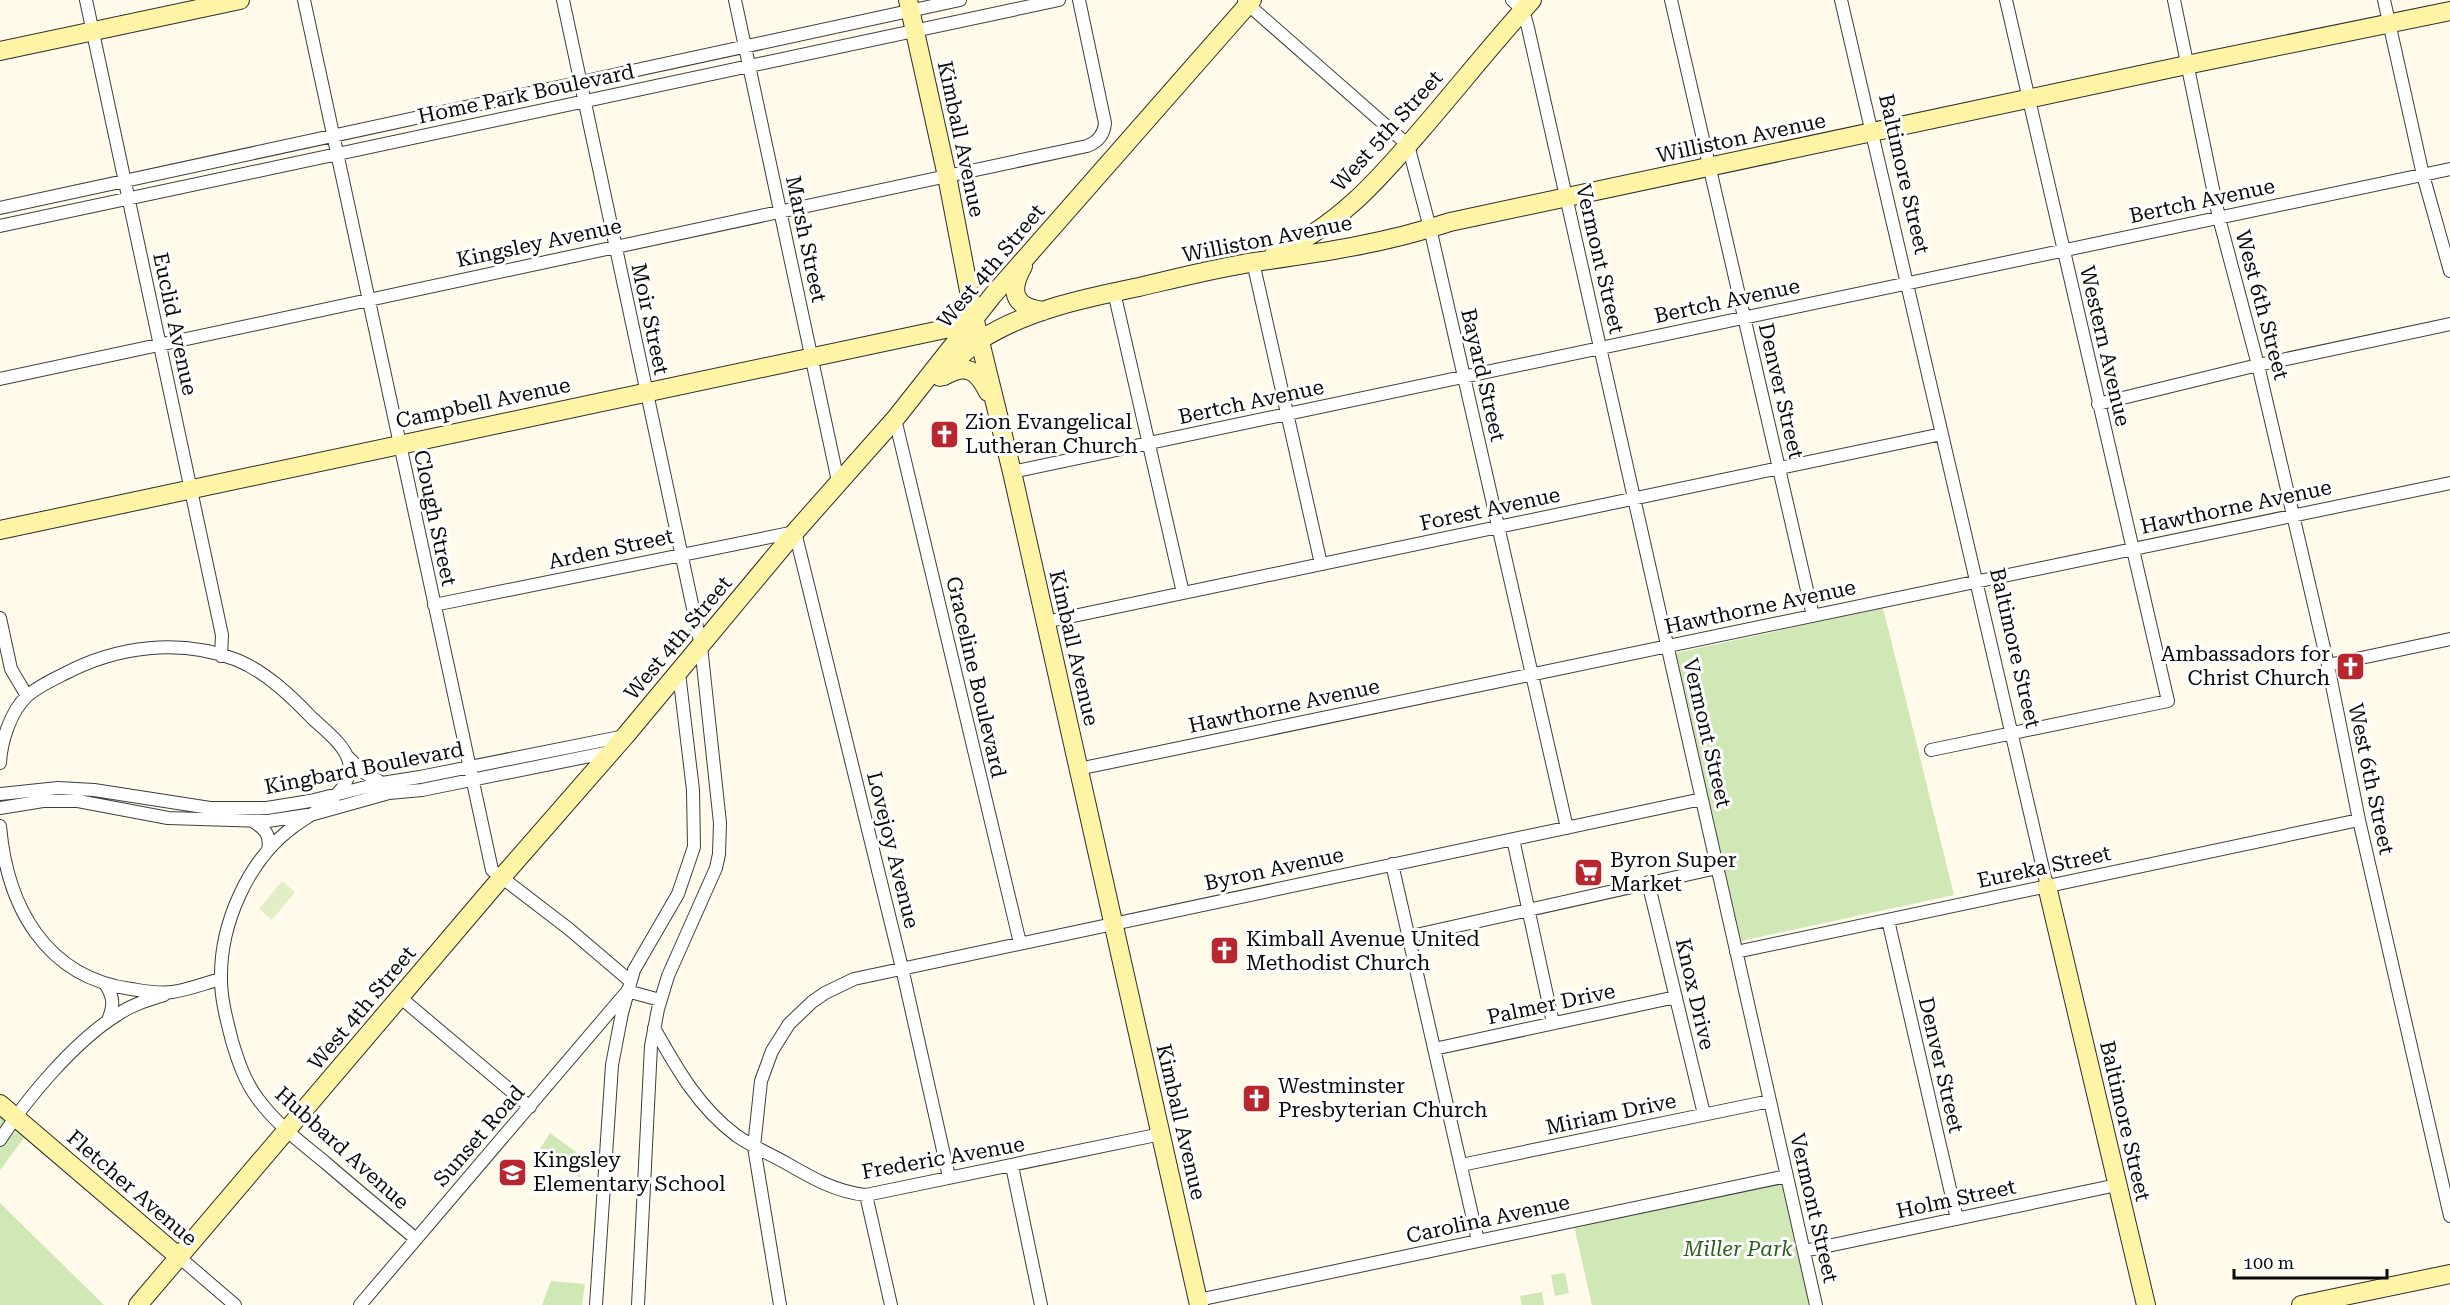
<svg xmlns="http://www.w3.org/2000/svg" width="2450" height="1305" font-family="'Roboto Serif',serif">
<rect width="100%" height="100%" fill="#fffaea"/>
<!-- green -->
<path fill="#cfe8b5" d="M 1883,608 L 1954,895 L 1741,941 L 1676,653 Z
M 0,1117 L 24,1138 L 0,1170 Z
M 550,1133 L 576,1152 L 581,1178 L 538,1152 Z
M 1784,1182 L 1810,1305 L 1592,1305 L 1574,1226 Z
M 0,1203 L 104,1305 L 0,1305 Z
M 1565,1273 L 1569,1293 L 1555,1296 L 1551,1275 Z
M 551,1281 L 585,1284 L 582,1305 L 542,1305 Z
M 1542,1292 L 1544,1305 L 1522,1305 L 1520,1296 Z"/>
<!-- pitch -->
<path fill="#e1efc6" d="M 282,881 L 295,892 L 272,920 L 259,909 Z"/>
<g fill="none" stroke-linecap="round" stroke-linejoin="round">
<defs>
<path id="street" d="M 86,0 L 222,635 L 221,656
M 304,0 L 492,870 L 569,929 L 630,981
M 563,0 L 701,646 L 720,823 L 719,854 L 716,868 L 668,976 L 658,1009 L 651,1046 L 638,1305
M 735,0 L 839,486
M 1512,0 L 1523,10 L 1528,28 L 1816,1305
M 1671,0 L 1813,616
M 1841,0 L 2047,886
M 2174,0 L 2219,218 L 2258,365 L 2328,665 L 2359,820 L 2450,1216
M 2384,0 L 2423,175 L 2450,271
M 1244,1 L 1408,145 L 1430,228 L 1567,828
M 0,208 L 960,0
M 0,226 L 1059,0
M 1253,262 L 1321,564
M 1114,292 L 1183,593
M 0,379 L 1087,146 C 1098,142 1104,135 1105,123 L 1079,0
M 2098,404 L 2258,365 L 2450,324
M 895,419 L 1020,943
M 1012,472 L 2450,169
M 434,605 L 795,532 L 902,968 L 949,1177
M 0,618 L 11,669 L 27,696
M 1045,622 L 1942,434
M 2328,665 L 2450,639
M 1931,750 L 2168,701 L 2006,0
M 347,756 L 363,772 L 382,783
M 0,763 C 1,741 11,711 27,696 C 37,687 52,680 64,674 C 117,646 180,638 237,660 C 266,672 291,696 312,718 C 325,730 345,745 349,762 C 355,792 312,813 293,827 C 248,860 220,924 221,979 C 221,1000 227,1021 232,1041 C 238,1061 245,1082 258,1099 C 277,1125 303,1144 327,1164 C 356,1189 386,1214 416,1239
M 1078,769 L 2450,483
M 0,794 L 58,788 L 94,790 L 210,808 L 267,808 L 310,801 L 382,783 L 420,777 L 625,736
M 0,808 L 43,801 L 78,801 L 168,818 L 268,821 L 314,814 L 389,793 L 422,790 L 610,752
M 254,822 C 265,829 271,835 268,850
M 0,826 C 7,906 45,977 131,989 C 144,991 159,994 172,992 C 188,990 205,983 221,979
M 1513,839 L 1553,1023
M 1392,864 L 1478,1241
M 1648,882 L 1704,1114
M 1888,920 L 1957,1219
M 1407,937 L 1717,868
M 1736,952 L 2359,820
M 106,985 C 114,998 114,1006 108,1020
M 627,991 L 660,1000
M 401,998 L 530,1107
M 654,1028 C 677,1069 699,1108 737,1136 C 753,1147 770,1154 786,1163 C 812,1178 836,1192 866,1195 L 1161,1134
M 1434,1049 L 1676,997
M 0,1140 C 26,1099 75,1041 117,1015 C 131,1005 148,1000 164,995
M 1461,1165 L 1770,1101
M 1012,1166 L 1041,1305
M 866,1195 L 891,1305
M 1804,1251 L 2117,1185
M 179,1257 L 235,1305
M 1198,1300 L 1787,1176
M 360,1305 L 624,995
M 596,1305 L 612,1065 L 622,1013 L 634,970 L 678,894 L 694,847 L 693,790 L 679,673
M 780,1305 L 754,1147 L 761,1081 L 772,1051 L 789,1024 L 812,1002 L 825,993 L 854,979 L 1702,799"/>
<path id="secondary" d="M 908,0 L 947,176 L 974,317 L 1012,472 L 1199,1305
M 0,51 L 240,0
M 1274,254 C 1339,228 1384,173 1428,122 C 1463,81 1496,40 1532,0
M 1023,266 C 1009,291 1013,307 1043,311
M 944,376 C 967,363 977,370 988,392
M 940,377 C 953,364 965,350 980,340 C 1027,310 1085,298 1139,287 C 1177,278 1216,268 1255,262 C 1321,253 1387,243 1450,222 L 2196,63 L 2450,11
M 0,530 L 950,328 L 971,319
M 2047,886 L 2146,1305
M 0,1104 L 179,1257
M 138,1305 L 502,877 L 626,735 L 795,532 L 895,419 L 993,295 L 1252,0
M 2301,1305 L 2450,1274"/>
</defs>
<!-- street casing -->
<use href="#street" stroke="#3e3e3e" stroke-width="14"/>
<!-- secondary casing -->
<use href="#secondary" stroke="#2d2d2d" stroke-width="20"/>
<!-- street -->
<use href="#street" stroke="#fff" stroke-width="12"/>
<!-- secondary -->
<use href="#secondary" stroke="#fef4a5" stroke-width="18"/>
</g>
<!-- icons -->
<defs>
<symbol id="church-square" viewBox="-11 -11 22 22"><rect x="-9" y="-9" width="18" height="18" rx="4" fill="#b8262e" stroke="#fff"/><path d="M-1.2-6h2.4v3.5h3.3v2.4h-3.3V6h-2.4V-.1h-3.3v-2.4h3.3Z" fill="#fff"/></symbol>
<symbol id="supermarket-square" viewBox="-11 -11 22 22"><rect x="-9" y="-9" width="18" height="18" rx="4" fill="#b8262e" stroke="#fff"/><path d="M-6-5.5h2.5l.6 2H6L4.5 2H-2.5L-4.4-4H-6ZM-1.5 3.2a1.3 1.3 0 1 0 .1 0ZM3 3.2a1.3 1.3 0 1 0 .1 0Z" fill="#fff"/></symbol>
<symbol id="school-square" viewBox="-11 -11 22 22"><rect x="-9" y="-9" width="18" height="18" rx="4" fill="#b8262e" stroke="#fff"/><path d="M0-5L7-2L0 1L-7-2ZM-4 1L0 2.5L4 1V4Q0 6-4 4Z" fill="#fff"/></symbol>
</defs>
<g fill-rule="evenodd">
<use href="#church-square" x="928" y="418" width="33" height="33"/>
<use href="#church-square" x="2334" y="650" width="33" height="33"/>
<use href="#supermarket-square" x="1572" y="856" width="33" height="33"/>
<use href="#church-square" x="1208" y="934" width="33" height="33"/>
<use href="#church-square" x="1240" y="1082" width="33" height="33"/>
<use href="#school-square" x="496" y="1156" width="33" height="33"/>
</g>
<g text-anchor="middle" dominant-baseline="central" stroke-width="6" stroke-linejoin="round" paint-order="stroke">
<!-- street labels -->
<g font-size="21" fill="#0b0b0b" stroke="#fff">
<text transform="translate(526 94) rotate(-12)">Home Park Boulevard</text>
<text transform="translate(1387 131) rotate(-48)">West 5th Street</text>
<text transform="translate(1741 138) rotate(-12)">Williston Avenue</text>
<text transform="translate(961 139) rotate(78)">Kimball Avenue</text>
<text transform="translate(1904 174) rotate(77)">Baltimore Street</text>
<text transform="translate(2202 201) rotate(-12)">Bertch Avenue</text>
<text transform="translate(806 239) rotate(78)">Marsh Street</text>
<text transform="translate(1267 239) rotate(-11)">Williston Avenue</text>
<text transform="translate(539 243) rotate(-12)">Kingsley Avenue</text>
<text transform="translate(1600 259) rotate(77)">Vermont Street</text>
<text transform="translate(991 266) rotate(-50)">West 4th Street</text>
<text transform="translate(1727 301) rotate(-12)">Bertch Avenue</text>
<text transform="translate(2262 305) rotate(75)">West 6th Street</text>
<text transform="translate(650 319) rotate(78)">Moir Street</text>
<text transform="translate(175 324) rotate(78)">Euclid Avenue</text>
<text transform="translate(2105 346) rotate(77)">Western Avenue</text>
<text transform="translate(1483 375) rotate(77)">Bayard Street</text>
<text transform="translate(1781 391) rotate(77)">Denver Street</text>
<text transform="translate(1251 402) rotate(-12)">Bertch Avenue</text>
<text transform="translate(483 403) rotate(-12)">Campbell Avenue</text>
<text transform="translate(2236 507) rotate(-12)">Hawthorne Avenue</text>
<text transform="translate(1490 509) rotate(-12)">Forest Avenue</text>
<text transform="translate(435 518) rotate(78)">Clough Street</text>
<text transform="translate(611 549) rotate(-12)">Arden Street</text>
<text transform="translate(1760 607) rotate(-12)">Hawthorne Avenue</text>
<text transform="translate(678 638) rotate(-50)">West 4th Street</text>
<text transform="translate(1074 648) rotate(77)">Kimball Avenue</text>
<text transform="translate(2015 648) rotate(77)">Baltimore Street</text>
<text transform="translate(976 677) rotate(77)">Graceline Boulevard</text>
<text transform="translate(1284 706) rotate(-12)">Hawthorne Avenue</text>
<text transform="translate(1707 733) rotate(77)">Vermont Street</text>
<text transform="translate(364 768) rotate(-11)">Kingbard Boulevard</text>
<text transform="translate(2371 779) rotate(78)">West 6th Street</text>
<text transform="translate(893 850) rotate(76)">Lovejoy Avenue</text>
<text transform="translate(2044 867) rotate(-12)">Eureka Street</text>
<text transform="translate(1274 869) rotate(-12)">Byron Avenue</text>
<text transform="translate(1695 994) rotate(77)">Knox Drive</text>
<text transform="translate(1551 1004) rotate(-12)">Palmer Drive</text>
<text transform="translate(362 1008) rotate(-50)">West 4th Street</text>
<text transform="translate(1941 1065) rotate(77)">Denver Street</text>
<text transform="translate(1611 1114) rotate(-12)">Miriam Drive</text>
<text transform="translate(2125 1121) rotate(77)">Baltimore Street</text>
<text transform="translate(1181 1122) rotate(77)">Kimball Avenue</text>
<text transform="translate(479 1136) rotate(-49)">Sunset Road</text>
<text transform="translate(342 1148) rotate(42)">Hubbard Avenue</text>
<text transform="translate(943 1158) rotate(-10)">Frederic Avenue</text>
<text transform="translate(132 1188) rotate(41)">Fletcher Avenue</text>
<text transform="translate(1956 1199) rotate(-12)">Holm Street</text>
<text transform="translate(1814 1208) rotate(77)">Vermont Street</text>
<text transform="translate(1488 1219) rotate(-12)">Carolina Avenue</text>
</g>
<!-- poi labels -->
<g font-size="21" fill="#0b0b0b" stroke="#fff" text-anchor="start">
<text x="965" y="422">Zion Evangelical<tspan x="965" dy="24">Lutheran Church</tspan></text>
<text x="2330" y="654" text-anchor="end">Ambassadors for<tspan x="2330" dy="24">Christ Church</tspan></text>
<text x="1610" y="860">Byron Super<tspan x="1610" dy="24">Market</tspan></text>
<text x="1246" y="939">Kimball Avenue United<tspan x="1246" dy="24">Methodist Church</tspan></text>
<text x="1278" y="1086">Westminster<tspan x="1278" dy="24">Presbyterian Church</tspan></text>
<text x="533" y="1160">Kingsley<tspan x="533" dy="24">Elementary School</tspan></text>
</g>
<!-- park labels -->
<g font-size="21" font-style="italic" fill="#2c611d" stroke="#fff">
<text x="1738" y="1249">Miller Park</text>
</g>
</g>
<!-- scale -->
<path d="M2234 1269v9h153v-9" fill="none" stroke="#0b0b0b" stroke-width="3"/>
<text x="2243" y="1269" font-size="18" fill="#0b0b0b" stroke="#ffffff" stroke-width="4.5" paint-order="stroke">100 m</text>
</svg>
